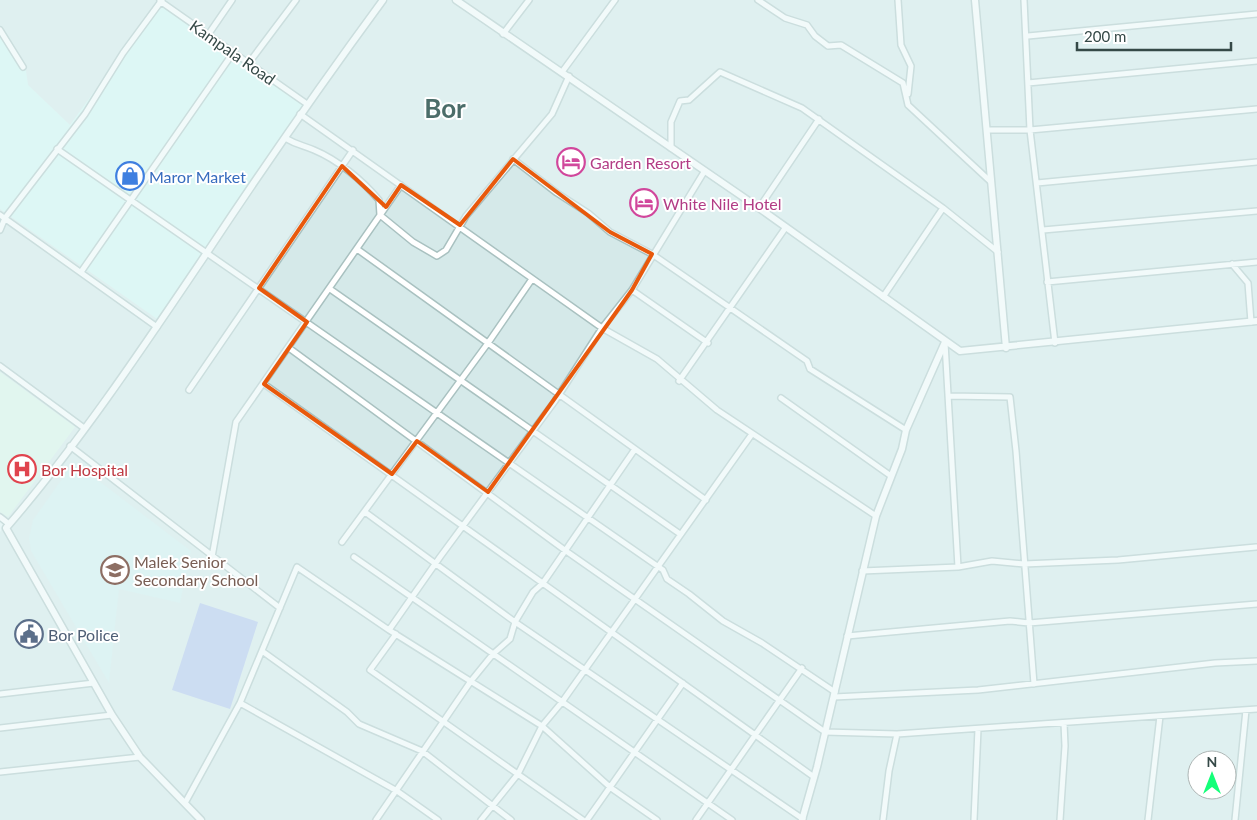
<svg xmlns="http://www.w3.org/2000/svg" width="1257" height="820" font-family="Lato,sans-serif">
<rect width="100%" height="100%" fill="#e7f5f5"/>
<!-- residential -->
<path fill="#d5e9e9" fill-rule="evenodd" d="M 0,0 L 1257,0 L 1257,820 L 0,820 L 0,532 L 8,519 L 0,513 ZM 1197,760 L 1227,760 L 1227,790 L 1197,790 Z"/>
<!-- commercial -->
<path fill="#d1f9f3" d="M 159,2 L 306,106 L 163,323 L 0,209 L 0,27 L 26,71 L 28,85 L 70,125 Z"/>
<!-- education -->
<path fill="#d0efef" d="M 74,462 L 191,551 L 180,603 L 119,589 L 109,683 L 31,551 L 29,538 L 33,520 Z"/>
<!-- medical -->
<path fill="#daf7e6" d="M 0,372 L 75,427 L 8,517 L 0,512 Z"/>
<!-- green -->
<path fill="#acbeed" d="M 200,603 L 258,622 L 230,709 L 172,690 Z"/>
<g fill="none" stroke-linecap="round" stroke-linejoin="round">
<defs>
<path id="minor" d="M 758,0 L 785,18 L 807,25 L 815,36 L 828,46 L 841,45 L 903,83 L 908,105 L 991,182
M 898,0 L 901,45 L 911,66 L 908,94
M 1024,0 L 1030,130 L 1055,343
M 160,1 L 307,104
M 0,30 L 23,67
M 503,34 L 529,0
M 208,35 L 232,0
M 1028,36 L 1257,14
M 248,64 L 296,0
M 562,72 L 615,0
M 1028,83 L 1257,61
M 300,114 L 602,328 L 657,359 L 717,410 L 876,516
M 987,130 L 1030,130 L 1257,109
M 285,138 C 297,145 302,145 314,150 C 338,160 362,180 379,200 L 380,215 L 413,242 L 437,256 L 446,250 L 466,216 L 552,114 L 569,76
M 671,148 L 671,122 L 680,101 L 689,100 L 720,72 L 802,108 L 943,208 L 998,252
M 57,149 L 663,570 L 667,579 L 689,594 L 723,621 L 762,643 L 835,692
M 513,159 L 557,193 L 588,213 L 610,232 L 652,254 L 807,361 L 810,369 L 906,430
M 1037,183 L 1257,162
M 759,208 L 819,119
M 0,215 L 157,327
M 0,230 L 5,218 L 85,114 L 123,53 L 162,0
M 1043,230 L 1257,211
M 357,249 L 706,500
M 1232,264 L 1248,283 L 1251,322
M 81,272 L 233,53
M 1047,282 L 1257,262
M 330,289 L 680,534
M 632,290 L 708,343
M 883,297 L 943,208
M 945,343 L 958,567
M 289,348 L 566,551 L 825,732 L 897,734 L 1257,709
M 0,366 L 84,428
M 679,381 L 786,227
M 264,384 L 814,777
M 189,390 L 353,150
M 949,396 L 1010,397 L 1016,451 L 1034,684
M 781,398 L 891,476
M 70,446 L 280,608
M 365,512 L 515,622 L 803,819
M 0,517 L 9,524
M 342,542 L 488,343 L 532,279
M 212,557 L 236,422 L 401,185
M 354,557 L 732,820
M 862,571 L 958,567 L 992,561 L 1024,564 L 1118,560 L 1256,547
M 389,630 L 440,557 L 555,401 L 602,328 L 632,290 L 704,172
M 396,634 L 370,670 L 583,820
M 847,636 L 1010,621 L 1029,623 L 1257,604
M 262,651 L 347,712 L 359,724 L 422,751 L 511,820
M 0,694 L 94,683
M 834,697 L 978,690 L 1215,663 L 1257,661
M 0,728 L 112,715
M 0,772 L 140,757
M 185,803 L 240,703
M 376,820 L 471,681 L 493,654 L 510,639 L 515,622 L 533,592 L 543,583 L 635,449
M 438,820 L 397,791 L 240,703 L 297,567 L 389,630 L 542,726 L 611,788 L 657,820
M 481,820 L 518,774 L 542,726 L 562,702 L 752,434
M 587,820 L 683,683
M 696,820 L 802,668
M 883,820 L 889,771 L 897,734
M 974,820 L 978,729
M 1060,820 L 1065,746 L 1064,723
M 1148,820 L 1160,716
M 1235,820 L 1246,710"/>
<path id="tertiary" d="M 456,0 L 759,208 L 960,351 L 1257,321
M 975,0 L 1006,348
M 201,820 L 140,757 L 112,715 L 6,528 C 78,445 144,346 206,254 C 263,168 322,83 383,0
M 802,820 L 817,767 L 876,516 L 902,449 L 906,430 L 945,342"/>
</defs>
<!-- minor casing -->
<use href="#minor" stroke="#a9c1c0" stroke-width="8"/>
<!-- tertiary casing -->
<use href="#tertiary" stroke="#a9c1c0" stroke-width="9"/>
<!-- minor -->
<use href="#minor" stroke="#fff" stroke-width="5"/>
<!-- tertiary -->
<use href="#tertiary" stroke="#fff" stroke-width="6"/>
</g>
<!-- marked area -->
<path d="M0 0H1257V820H0ZM 513,159 L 610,232 L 652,254 L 632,290 L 488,492 L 417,441 L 392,474 L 264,384 L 307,322 L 259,288 L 342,166 L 386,207 L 401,185 L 460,225 Z" fill="#e7f5f5" fill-opacity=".55" fill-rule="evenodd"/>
<path fill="none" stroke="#e8590c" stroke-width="4" stroke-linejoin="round" d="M 513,159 L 610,232 L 652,254 L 632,290 L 488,492 L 417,441 L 392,474 L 264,384 L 307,322 L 259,288 L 342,166 L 386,207 L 401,185 L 460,225 Z"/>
<!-- icons -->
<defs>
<symbol id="hotel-ring" viewBox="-11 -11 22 22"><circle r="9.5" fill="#fff" stroke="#d1479c" stroke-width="1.5"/><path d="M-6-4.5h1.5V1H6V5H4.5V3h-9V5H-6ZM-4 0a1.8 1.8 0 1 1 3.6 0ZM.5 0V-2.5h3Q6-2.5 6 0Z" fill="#d1479c"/></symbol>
<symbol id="shop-ring" viewBox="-11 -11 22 22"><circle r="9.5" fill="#fff" stroke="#3f7fe0" stroke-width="1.5"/><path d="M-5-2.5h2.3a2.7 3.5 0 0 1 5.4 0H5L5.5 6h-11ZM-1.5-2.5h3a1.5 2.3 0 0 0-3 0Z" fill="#3f7fe0"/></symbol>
<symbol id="hospital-ring" viewBox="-11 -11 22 22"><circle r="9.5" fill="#fff" stroke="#e0444e" stroke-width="1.5"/><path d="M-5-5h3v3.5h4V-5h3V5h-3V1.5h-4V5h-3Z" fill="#e0444e"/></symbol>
<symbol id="school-ring" viewBox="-11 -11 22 22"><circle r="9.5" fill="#fff" stroke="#8d6e63" stroke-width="1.5"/><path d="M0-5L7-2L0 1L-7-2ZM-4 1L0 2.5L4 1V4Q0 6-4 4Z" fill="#8d6e63"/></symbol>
<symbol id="civic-ring" viewBox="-11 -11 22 22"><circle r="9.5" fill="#fff" stroke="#5c6f8a" stroke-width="1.5"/><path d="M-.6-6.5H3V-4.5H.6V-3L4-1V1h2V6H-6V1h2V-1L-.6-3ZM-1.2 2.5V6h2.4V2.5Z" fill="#5c6f8a"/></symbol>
</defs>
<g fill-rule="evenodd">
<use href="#hotel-ring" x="555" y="146" width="32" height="32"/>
<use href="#shop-ring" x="114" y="160" width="32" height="32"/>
<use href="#hotel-ring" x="628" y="187" width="32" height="32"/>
<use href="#hospital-ring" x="6" y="453" width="32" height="32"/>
<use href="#school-ring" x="99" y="554" width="32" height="32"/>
<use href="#civic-ring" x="13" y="618" width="32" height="32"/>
</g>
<g text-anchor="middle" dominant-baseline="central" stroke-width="4" stroke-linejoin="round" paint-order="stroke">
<!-- street labels -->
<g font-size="16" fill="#354947" stroke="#fff">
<text transform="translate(233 52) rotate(35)">Kampala Road</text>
</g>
<!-- hotel labels -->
<g font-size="16" fill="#b23c85" stroke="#fff" text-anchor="start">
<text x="590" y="162">Garden Resort</text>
<text x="663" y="203">White Nile Hotel</text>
</g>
<!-- shop labels -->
<g font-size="16" fill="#366cbe" stroke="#fff" text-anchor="start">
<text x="149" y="176">Maror Market</text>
</g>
<!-- health labels -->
<g font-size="16" fill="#be3a42" stroke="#fff" text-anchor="start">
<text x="41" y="469">Bor Hospital</text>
</g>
<!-- education labels -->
<g font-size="16" fill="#785e54" stroke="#fff" text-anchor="start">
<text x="134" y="561">Malek Senior<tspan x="134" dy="18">Secondary School</tspan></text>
</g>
<!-- service labels -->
<g font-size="16" fill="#4e5e75" stroke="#fff" text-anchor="start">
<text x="48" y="634">Bor Police</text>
</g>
<!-- town labels -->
<g font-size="26" font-weight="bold" fill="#4b6d69" stroke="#fff">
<text x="445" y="108">Bor</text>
</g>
</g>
<!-- north arrow -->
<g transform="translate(1212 775)"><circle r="24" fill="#ffffff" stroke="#aeb6b5"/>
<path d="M0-4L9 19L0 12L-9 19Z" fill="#14ff79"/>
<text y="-8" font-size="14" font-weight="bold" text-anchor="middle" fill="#354947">N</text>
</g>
<!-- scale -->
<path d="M1077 42v8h154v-8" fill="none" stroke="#354947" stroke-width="2.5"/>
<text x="1084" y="42" font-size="15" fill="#354947" stroke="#ffffff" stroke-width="4" paint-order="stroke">200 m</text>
</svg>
